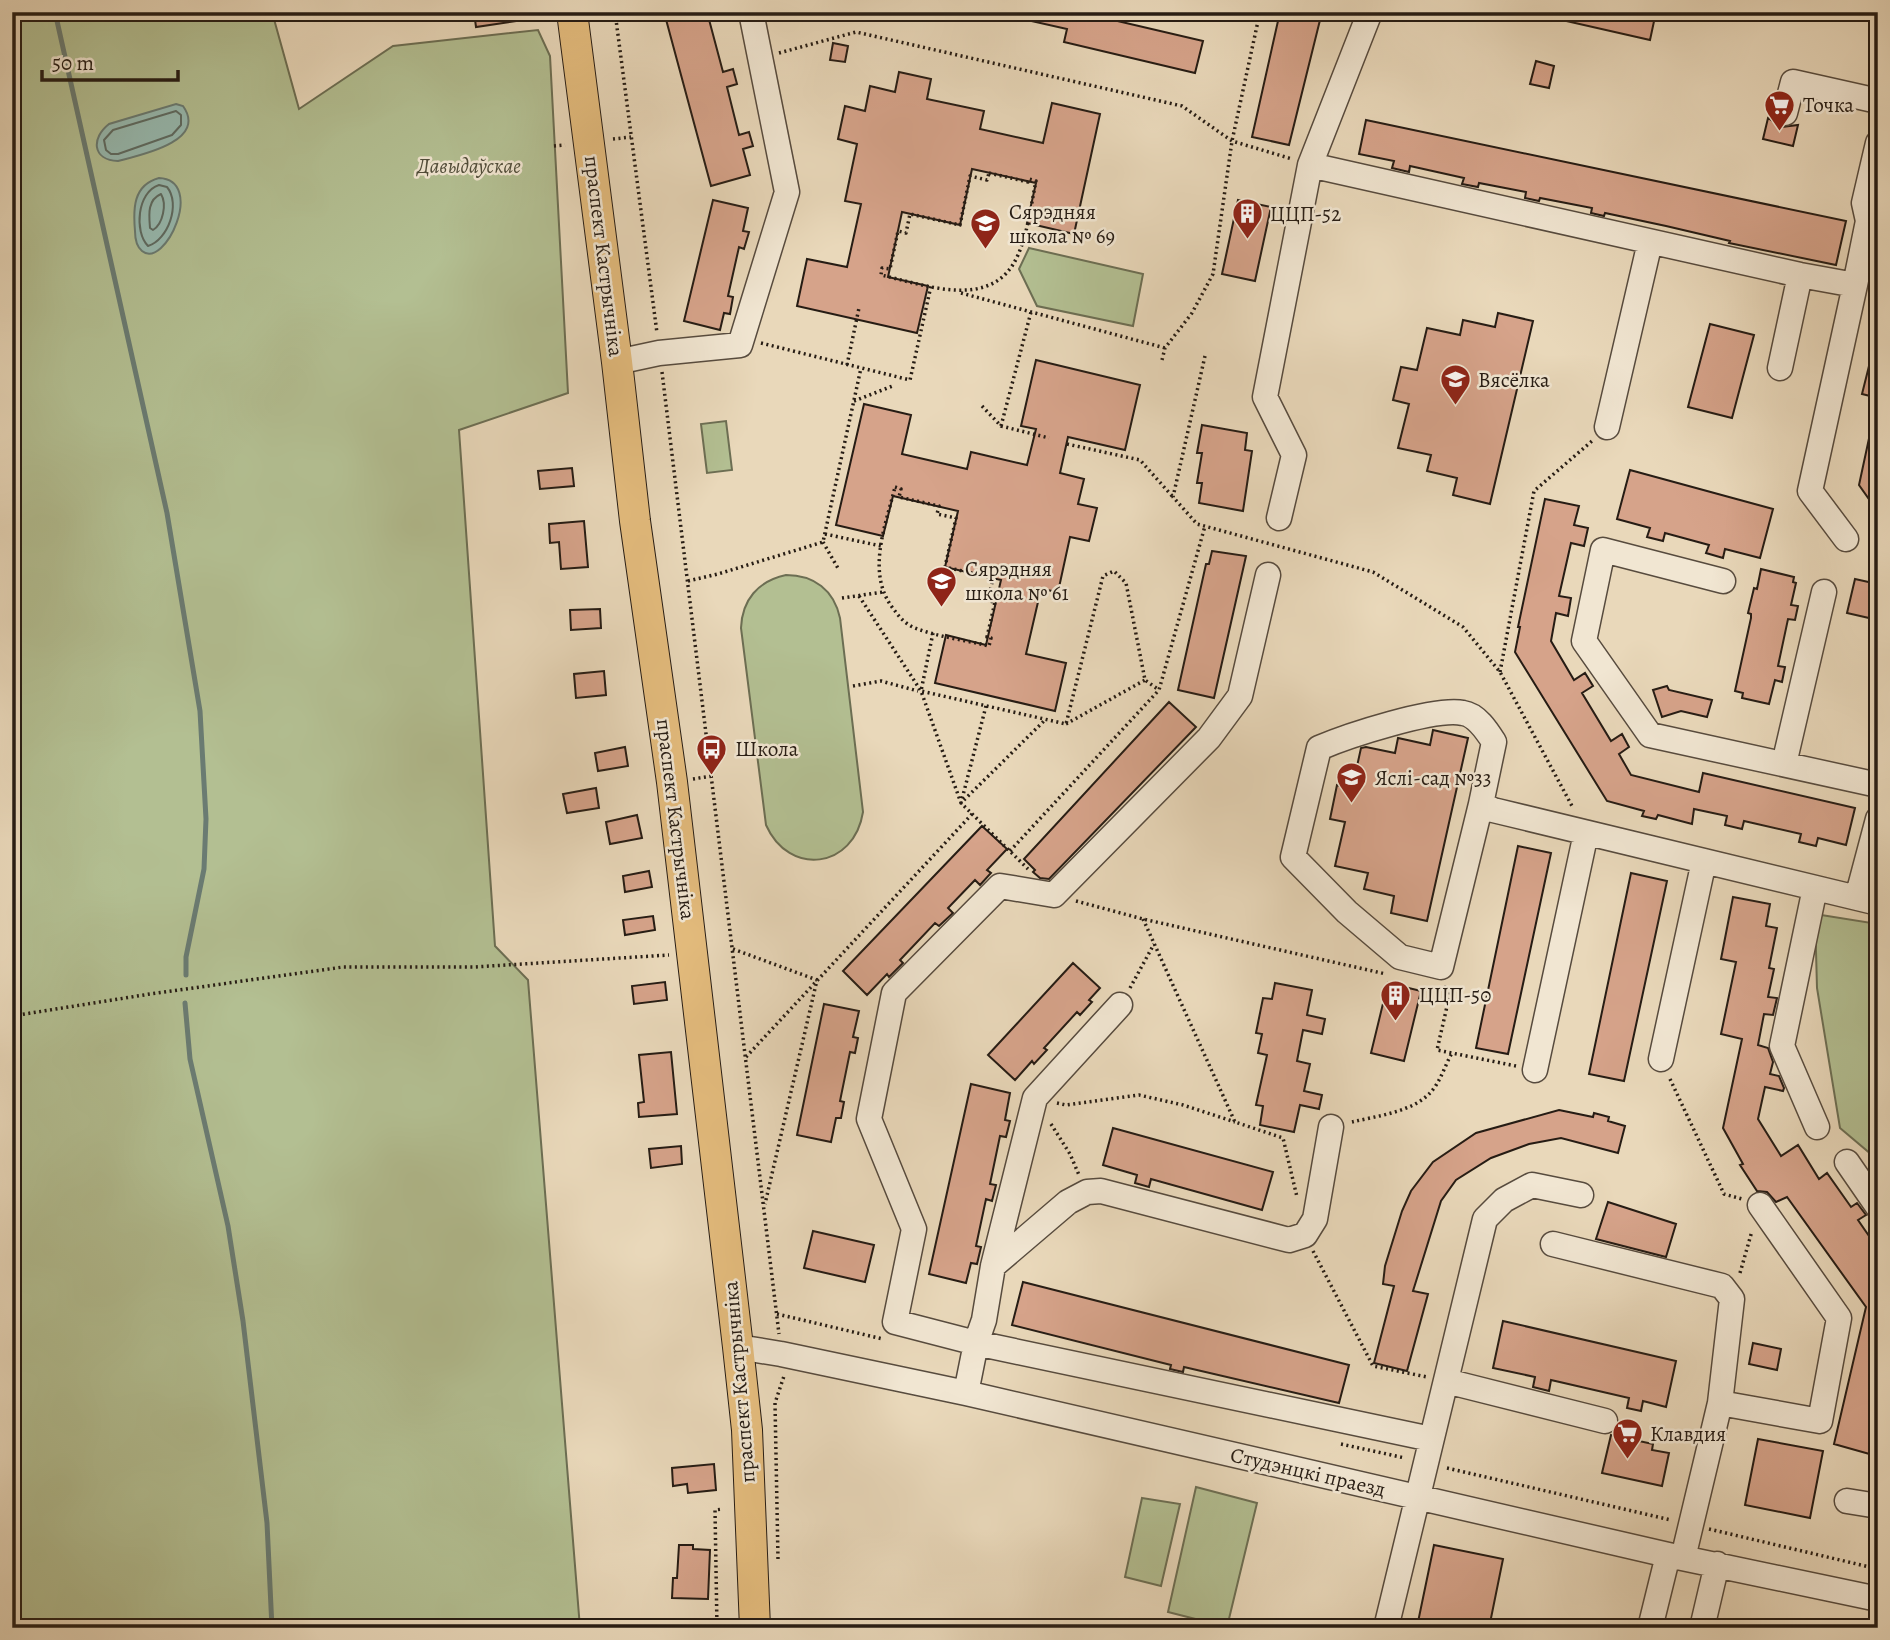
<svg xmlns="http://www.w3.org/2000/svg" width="1890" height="1640" font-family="Alegreya,serif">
<rect width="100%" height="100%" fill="#e9d8ba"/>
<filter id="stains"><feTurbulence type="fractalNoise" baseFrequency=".00286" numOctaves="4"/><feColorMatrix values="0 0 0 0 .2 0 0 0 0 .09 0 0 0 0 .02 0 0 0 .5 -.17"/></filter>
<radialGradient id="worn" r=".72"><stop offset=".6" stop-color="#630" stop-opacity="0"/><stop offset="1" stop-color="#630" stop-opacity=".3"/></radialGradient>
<!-- green -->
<path fill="#b3bf92" stroke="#6c6e53" stroke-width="2" d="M 12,12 L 272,12 L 299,109 L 393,46 L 538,30 L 550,56 L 568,393 L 459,430 L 495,946 L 528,980 L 580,1628 L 12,1628 Z
M 1029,248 L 1143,274 L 1133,326 L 1037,306 L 1019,269 Z
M 726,421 L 732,470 L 707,473 L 701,424 Z
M 786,575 C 814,575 834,590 840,618 L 863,812 C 854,869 789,877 766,825 L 741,628 C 742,600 758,581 786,575 Z
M 1815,914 L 1878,924 L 1878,1160 L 1840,1128 L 1817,988 Z
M 1196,1487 L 1257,1503 L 1227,1627 L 1168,1612 Z
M 1142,1498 L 1180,1504 L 1161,1586 L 1125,1577 Z"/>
<!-- water -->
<path fill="#97bab0" stroke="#6a7b72" stroke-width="2" d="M 176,104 L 183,106 C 208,141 141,155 118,161 C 92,160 91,138 109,124 Z
M 159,178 C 206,180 165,270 142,251 C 136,246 135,239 135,231 C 133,209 133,185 159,178 Z"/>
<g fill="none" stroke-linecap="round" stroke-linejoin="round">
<!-- shore -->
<path stroke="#5e6b62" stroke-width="2" d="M 176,111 L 181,115 L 181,125 L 172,135 L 118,154 L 111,154 L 106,150 L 104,140 L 113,130 Z
M 159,185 L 167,187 C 181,204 168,240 148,246 C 134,232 137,192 159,185 Z
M 161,194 C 167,204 163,224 153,230 L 150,228 C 149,215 147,200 161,194 Z"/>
<!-- stream -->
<path stroke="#6a7b72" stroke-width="5" d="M 55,12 L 167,513 L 200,711 L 206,819 L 204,869 L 186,957 L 186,975
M 185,1003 L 190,1059 L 228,1226 L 243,1321 L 267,1523 L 272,1628"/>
</g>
<!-- building -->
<path fill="#d6a38a" stroke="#261c14" stroke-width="2" d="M 474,12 L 517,12 L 517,21 L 476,27 Z
M 664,12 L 707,12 L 723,72 L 733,69 L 737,84 L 727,87 L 739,135 L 749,132 L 753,146 L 743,149 L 750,175 L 711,186 Z
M 1019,12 L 1079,12 L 1203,41 L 1195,73 L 1064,42 L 1067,29 L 1018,18 Z
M 1280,12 L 1322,12 L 1289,145 L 1252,137 Z
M 1554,12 L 1656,12 L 1650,40 L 1553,18 Z
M 833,43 L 848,46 L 845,62 L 830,60 Z
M 1536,61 L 1554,66 L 1549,88 L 1530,84 Z
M 899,72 L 931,79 L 927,99 L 984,111 L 980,129 L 1043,143 L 1052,103 L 1100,114 L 1074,234 L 1027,223 L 1036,183 L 972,169 L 960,225 L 902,212 L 888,277 L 928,286 L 917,333 L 797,306 L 807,259 L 847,267 L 861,204 L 845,201 L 857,144 L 838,139 L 845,106 L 865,111 L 870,86 L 895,92 Z
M 1768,118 L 1782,127 L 1798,125 L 1793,146 L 1763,139 Z
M 1366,120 L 1846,221 L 1836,265 L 1729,243 L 1730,241 L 1666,226 L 1605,213 L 1604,216 L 1591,213 L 1592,208 L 1540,198 L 1539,201 L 1525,198 L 1526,192 L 1479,183 L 1478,187 L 1462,184 L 1464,178 L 1410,166 L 1409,172 L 1392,168 L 1394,161 L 1359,154 Z
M 713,200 L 748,208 L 743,231 L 749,232 L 744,249 L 739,247 L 728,296 L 733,297 L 730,314 L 724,313 L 720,330 L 684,321 Z
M 1238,200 L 1271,207 L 1255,281 L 1222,274 Z
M 1498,313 L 1533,321 L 1490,504 L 1453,495 L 1457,478 L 1427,471 L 1431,455 L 1398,448 L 1409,404 L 1393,400 L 1401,367 L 1417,370 L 1427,328 L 1460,335 L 1463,320 L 1495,327 Z
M 1710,324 L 1754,335 L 1732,418 L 1688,407 Z
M 1872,354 L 1878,354 L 1878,398 L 1862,394 Z
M 1036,360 L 1140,385 L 1125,450 L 1068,437 L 1060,473 L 1084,479 L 1078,504 L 1097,508 L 1089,541 L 1070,537 L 1058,592 L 1041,589 L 1026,654 L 1066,663 L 1055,711 L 935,683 L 946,635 L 986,645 L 1001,580 L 945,567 L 958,511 L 893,496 L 883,536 L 836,525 L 864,404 L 911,415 L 902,454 L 967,469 L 971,452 L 1027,465 L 1036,429 L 1021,426 Z
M 1202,425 L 1247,433 L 1245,450 L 1252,451 L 1243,511 L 1199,503 L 1202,483 L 1197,483 L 1202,453 L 1197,453 Z
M 1871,429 L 1878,430 L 1878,512 L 1859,485 Z
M 572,468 L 574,486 L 540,489 L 538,471 Z
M 1630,470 L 1773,509 L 1760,558 L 1725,549 L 1723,558 L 1706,553 L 1709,545 L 1665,533 L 1663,541 L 1647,537 L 1650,528 L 1617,519 Z
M 1545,499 L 1579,506 L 1574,525 L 1588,528 L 1584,546 L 1571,543 L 1559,596 L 1571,598 L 1568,616 L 1556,613 L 1551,641 L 1574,680 L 1585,673 L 1593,686 L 1582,693 L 1611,741 L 1622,734 L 1629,747 L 1619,754 L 1631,775 L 1699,792 L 1703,773 L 1855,808 L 1846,845 L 1818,838 L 1816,846 L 1799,842 L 1801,834 L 1744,821 L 1742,829 L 1725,825 L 1727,816 L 1694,809 L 1692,824 L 1658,815 L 1656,819 L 1642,816 L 1644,811 L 1607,801 L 1515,652 L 1520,627 L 1518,627 Z
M 584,521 L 588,567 L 561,569 L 559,542 L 550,543 L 549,524 Z
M 1212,551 L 1246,556 L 1214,698 L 1178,690 L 1206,564 L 1209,564 Z
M 1761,569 L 1794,577 L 1793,582 L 1796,583 L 1791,605 L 1798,606 L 1795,620 L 1788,619 L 1778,666 L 1785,667 L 1782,682 L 1775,680 L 1769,704 L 1742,698 L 1743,693 L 1735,691 L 1751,618 L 1751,614 L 1748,613 L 1754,588 L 1757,589 Z
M 1855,579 L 1873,583 L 1870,594 L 1874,595 L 1869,618 L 1847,613 Z
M 600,609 L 601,628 L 571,630 L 570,610 Z
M 604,671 L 606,695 L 576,698 L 574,674 Z
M 1667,686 L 1669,690 L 1712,700 L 1707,717 L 1681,711 L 1662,717 L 1653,690 Z
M 1169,702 L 1196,727 L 1049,879 L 1040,878 L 1033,872 L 1035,870 L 1024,859 Z
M 1433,730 L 1468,738 L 1427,921 L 1391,913 L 1394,896 L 1364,889 L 1368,873 L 1335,866 L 1345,822 L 1330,819 L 1337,785 L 1352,789 L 1361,748 L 1366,747 L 1395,753 L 1398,738 L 1430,745 Z
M 625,747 L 628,766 L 598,771 L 595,753 Z
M 596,788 L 599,808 L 567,813 L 563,794 Z
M 637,815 L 642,838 L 610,844 L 606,822 Z
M 982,826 L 1007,849 L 987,870 L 991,873 L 980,885 L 975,880 L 948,908 L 953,913 L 939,926 L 935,923 L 900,960 L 903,963 L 889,977 L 887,974 L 867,995 L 843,971 Z
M 1518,846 L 1551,853 L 1508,1054 L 1476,1048 Z
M 649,871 L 652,887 L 625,892 L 623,876 Z
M 1631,873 L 1667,881 L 1624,1081 L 1589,1074 Z
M 1733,897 L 1770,904 L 1766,926 L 1777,928 L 1769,968 L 1774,969 L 1768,997 L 1777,998 L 1773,1015 L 1764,1014 L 1758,1045 L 1768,1048 L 1773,1062 L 1770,1074 L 1779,1076 L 1784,1088 L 1783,1091 L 1765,1087 L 1758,1119 L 1781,1156 L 1798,1145 L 1819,1179 L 1827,1173 L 1851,1207 L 1857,1203 L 1866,1215 L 1858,1220 L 1878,1249 L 1878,1435 L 1873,1455 L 1834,1444 L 1866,1307 L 1787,1197 L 1776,1202 L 1767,1192 L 1757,1191 L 1740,1165 L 1743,1164 L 1723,1128 L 1742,1039 L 1721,1034 L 1736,962 L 1721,959 Z
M 653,916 L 655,930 L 625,935 L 623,920 Z
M 1073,963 L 1100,988 L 1089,1000 L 1092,1002 L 1080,1015 L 1077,1012 L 1044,1048 L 1047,1050 L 1034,1064 L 1032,1061 L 1015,1080 L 988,1055 Z
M 665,982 L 667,1000 L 634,1004 L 632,986 Z
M 1275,983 L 1312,990 L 1307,1015 L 1325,1019 L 1322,1034 L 1303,1030 L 1297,1061 L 1310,1064 L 1304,1091 L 1322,1095 L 1319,1109 L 1300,1105 L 1294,1132 L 1260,1125 L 1263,1106 L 1256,1105 L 1267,1055 L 1258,1053 L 1262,1034 L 1256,1033 L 1263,998 L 1272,999 Z
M 1388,983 L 1421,991 L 1404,1061 L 1371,1053 Z
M 824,1004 L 859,1011 L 853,1037 L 858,1038 L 855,1053 L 850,1052 L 840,1101 L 844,1102 L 841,1118 L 836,1118 L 831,1142 L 797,1135 Z
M 671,1052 L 677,1114 L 639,1117 L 638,1103 L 644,1102 L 639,1055 Z
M 971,1084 L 1010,1093 L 1005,1120 L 1010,1121 L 1006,1137 L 1000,1136 L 990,1184 L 996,1185 L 992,1201 L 986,1199 L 976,1246 L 981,1247 L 977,1264 L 971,1263 L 966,1283 L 929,1274 Z
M 1559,1110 L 1593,1117 L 1594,1113 L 1609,1117 L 1608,1121 L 1625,1126 L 1618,1153 L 1561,1138 L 1529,1144 L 1491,1158 L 1456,1180 L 1441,1201 L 1413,1291 L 1428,1294 L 1407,1371 L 1374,1363 L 1394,1286 L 1383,1284 L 1385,1266 L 1402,1211 L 1411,1191 L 1433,1162 L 1476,1133 Z
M 1113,1128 L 1273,1172 L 1262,1210 L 1151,1179 L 1149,1187 L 1135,1183 L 1137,1175 L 1103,1165 Z
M 681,1146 L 682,1164 L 651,1168 L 649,1149 Z
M 1608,1202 L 1676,1224 L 1666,1257 L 1596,1239 Z
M 813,1231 L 874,1245 L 865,1282 L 804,1268 Z
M 1023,1282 L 1349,1365 L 1339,1403 L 1184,1367 L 1183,1372 L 1170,1369 L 1171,1365 L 1012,1325 Z
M 1503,1321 L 1676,1361 L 1666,1407 L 1643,1401 L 1641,1411 L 1627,1408 L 1629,1398 L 1551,1380 L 1549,1391 L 1533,1387 L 1535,1377 L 1493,1368 Z
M 1753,1343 L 1781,1349 L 1777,1370 L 1749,1364 Z
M 1611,1435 L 1653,1444 L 1652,1450 L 1669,1453 L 1662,1486 L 1602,1473 Z
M 1758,1439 L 1823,1451 L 1810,1518 L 1745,1505 Z
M 714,1464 L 716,1490 L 688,1493 L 687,1484 L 673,1486 L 672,1468 Z
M 679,1545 L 693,1545 L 693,1549 L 710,1550 L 708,1599 L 672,1598 L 673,1578 L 677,1578 Z
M 1434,1545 L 1503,1559 L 1489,1628 L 1446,1628 L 1418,1622 Z"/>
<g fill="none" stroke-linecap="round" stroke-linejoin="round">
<defs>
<path id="minor" d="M 1370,12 L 1310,165 L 1800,275 L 1855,285 L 1868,221 L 1878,223
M 1785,113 L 1793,82 L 1878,101
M 1868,221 L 1864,203 L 1878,143
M 617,362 L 659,353 L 740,345 L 787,192 L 751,12
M 1780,368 L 1800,275
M 1607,427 L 1650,242
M 1279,518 L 1294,455 L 1265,397 L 1310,165
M 1846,539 L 1810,491 L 1855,285
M 1268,575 L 1240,696 L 1209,738 L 1054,895 L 1000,886 L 894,993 L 869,1119 L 914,1229 L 895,1322 L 976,1343 L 1431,1439
M 1723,581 L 1603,550 L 1584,641 L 1650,735 L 1878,785
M 1784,764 L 1824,592
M 1481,804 L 1441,967 L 1400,957 L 1347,912 L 1293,857 L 1319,748 C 1347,736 1435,707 1463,713 C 1477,715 1487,731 1494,742 L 1481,804 L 1493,810 L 1878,903
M 1815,888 L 1782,1046 L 1817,1127
M 1857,898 L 1878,819
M 1661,1059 L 1704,861
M 1535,1070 L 1586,833
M 1847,1162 L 1878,1207
M 1553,1244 L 1722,1286 L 1732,1299 L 1720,1403 L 1683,1558
M 993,1266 L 1068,1202 L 1087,1192 L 1101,1191 L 1289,1240 L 1305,1235 L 1315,1219 L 1331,1127
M 738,1347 L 781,1354 L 966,1393 L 1668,1555 L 1878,1599
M 1446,1381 L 1605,1421
M 966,1393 L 976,1343 L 984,1320 L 993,1266 L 1035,1098 L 1120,1005
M 1720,1403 L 1820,1421 L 1839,1318 L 1760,1205
M 1847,1501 L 1878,1506
M 1386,1628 L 1485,1219 L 1504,1200 L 1532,1185 L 1581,1195
M 1650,1628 L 1668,1555
M 1702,1628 L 1717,1564"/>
<path id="major" d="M 572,12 L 617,362 L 635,521 L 672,782 L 738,1347 L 747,1430 L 755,1628"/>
</defs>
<!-- minor casing -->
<use href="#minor" stroke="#574b3e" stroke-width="27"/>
<!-- major casing -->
<use href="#major" stroke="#261c14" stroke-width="32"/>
<!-- path -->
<path stroke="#261c14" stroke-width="3.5" stroke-dasharray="2 3.5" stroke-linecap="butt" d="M 615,12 L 657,333
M 779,53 L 856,32 L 1182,106 L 1232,141 L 1292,159
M 613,139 L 631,137
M 554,146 L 565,145
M 989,173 L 1028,182 L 1029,179 L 1036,181 C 1031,205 1028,232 1018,255 C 993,312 926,285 881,275 L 882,268 L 890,269 L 898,231 L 906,233 L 910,214 L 960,225 L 970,176 L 987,180 Z
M 961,293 L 1165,348
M 761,343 L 910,380 L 931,286
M 1205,356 L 1173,497 L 1197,524 L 1373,572 L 1463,627 L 1500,672 L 1572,806
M 1162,360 L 1165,348 L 1192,313 L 1213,274 L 1232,141 L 1260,12
M 847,365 L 859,308
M 662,372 L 779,1334
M 854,401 L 895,385
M 982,406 L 1001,426 L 1049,438
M 1001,426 L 1031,312
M 1067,444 L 1140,460 L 1173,497
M 895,487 L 901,489 L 899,497 L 939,506 L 937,514 L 956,518 L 945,567 L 993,578 L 988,601 L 995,602 L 987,637 L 991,638 L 989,646 C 965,640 938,637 915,628 C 907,625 900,618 895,611 C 865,575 885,528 895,487 Z
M 825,534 L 881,546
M 823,542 L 839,570
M 688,581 L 718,574 L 823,542 L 861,368
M 859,596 L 921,691 L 961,803 L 1045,720
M 842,598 L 883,592
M 933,633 L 921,691 L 1066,724 L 1103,576 L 1114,571 L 1126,583 L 1145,680 L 1159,690
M 1500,672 L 1534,491 L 1592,441
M 853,686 L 881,681 L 918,691
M 986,706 L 961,803 L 1028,869
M 1066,724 L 1145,680
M 693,779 L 712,776
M 1010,851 L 1159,690 L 1205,526
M 1076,901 L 1143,919 L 1386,974
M 1143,919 L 1235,1122 L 1283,1138 L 1297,1197
M 733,949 L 817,980 L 765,1204
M 1444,987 L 1451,989 L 1437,1050 L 1516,1066
M 1130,988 L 1154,944
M 12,1016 L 150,994 L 343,967 L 474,967 L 669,955
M 746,1057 L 973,813
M 1670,1079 L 1724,1194 L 1742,1199
M 1057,1103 L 1066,1105 L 1139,1095 L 1183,1105 L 1235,1122
M 1352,1122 C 1377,1116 1412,1112 1430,1093 C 1440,1083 1445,1065 1452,1053
M 1051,1124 L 1070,1154 L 1079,1175
M 1313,1251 L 1373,1366 L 1427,1377
M 1740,1273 L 1752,1231
M 777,1314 L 883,1339
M 1341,1444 L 1405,1458
M 1447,1468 L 1671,1520
M 1709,1529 L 1878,1569
M 778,1559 L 775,1403 L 784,1376
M 717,1628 L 715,1510 L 723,1509"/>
<!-- minor -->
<use href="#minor" stroke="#f1e6d2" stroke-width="24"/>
<!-- major -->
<use href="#major" stroke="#e4bc7d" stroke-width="30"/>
</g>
<!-- icons -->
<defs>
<symbol id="supermarket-pin" viewBox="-11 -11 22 30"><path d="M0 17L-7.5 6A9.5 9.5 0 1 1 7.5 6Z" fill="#8f2418" stroke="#f1e6d2"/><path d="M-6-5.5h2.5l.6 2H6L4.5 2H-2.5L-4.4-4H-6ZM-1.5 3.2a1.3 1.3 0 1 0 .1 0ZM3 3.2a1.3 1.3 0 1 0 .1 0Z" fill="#fff"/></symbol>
<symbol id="building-pin" viewBox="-11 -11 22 30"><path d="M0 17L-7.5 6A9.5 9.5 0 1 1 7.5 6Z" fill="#8f2418" stroke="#f1e6d2"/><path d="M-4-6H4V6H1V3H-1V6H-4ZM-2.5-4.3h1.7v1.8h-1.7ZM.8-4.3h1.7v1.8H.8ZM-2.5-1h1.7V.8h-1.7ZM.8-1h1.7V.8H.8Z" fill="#fff"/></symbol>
<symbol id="school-pin" viewBox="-11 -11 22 30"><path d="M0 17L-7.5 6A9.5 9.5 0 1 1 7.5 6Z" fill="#8f2418" stroke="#f1e6d2"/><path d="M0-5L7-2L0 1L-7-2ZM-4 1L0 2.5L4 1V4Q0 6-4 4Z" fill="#fff"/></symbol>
<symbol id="bus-pin" viewBox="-11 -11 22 30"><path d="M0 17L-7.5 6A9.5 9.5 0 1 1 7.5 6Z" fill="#8f2418" stroke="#f1e6d2"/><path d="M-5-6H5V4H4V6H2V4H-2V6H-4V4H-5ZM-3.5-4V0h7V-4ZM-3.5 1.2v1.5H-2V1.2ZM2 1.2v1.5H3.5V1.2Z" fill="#fff"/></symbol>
</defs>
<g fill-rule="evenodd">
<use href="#supermarket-pin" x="1762" y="88" width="35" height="47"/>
<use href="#building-pin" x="1230" y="196" width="35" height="47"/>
<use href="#school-pin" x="968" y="206" width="35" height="47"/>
<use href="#school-pin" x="1438" y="362" width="35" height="47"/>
<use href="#school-pin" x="924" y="564" width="35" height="47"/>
<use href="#bus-pin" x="694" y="732" width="35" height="47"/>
<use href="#school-pin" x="1334" y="760" width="35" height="47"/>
<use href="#building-pin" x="1378" y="978" width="35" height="47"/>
<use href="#supermarket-pin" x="1610" y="1416" width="35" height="47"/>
</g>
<g text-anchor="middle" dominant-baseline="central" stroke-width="5" stroke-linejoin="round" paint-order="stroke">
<!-- poi labels -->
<g font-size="21" fill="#261c14" stroke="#f1e6d2" text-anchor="start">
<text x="1803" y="105">Точка</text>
<text x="1009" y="212">Сярэдняя<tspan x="1009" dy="24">школа № 69</tspan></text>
<text x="1270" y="214">ЦЦП-52</text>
<text x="1478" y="380">Вясёлка</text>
<text x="965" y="569">Сярэдняя<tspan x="965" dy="24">школа № 61</tspan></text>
<text x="735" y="749">Школа</text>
<text x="1375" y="778">Яслі-сад №33</text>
<text x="1419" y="995">ЦЦП-50</text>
<text x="1650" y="1434">Клавдия</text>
</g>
<!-- park labels -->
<g font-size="21" font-style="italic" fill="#504d3a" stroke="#f1e6d2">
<text x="469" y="166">Давыдаўскае</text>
</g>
<!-- street labels -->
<g font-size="21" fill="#261c14" stroke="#f1e6d2">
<text transform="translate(604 256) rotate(83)">праспект Кастрычніка</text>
<text transform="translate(676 819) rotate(83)">праспект Кастрычніка</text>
<text transform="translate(739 1382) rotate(-95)">праспект Кастрычніка</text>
<text transform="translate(1308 1472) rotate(13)">Студэнцкі праезд</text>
</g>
</g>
<!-- margin -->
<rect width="1890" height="1640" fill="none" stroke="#e9d8ba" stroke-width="42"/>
<rect x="14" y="14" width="1862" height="1612" fill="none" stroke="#261c14" stroke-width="3.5"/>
<rect x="21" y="21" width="1848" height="1598" fill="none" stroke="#261c14" stroke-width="2"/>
<!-- scale -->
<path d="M42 70v10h136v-10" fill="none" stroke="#261c14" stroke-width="3.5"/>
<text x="52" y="70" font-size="21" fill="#261c14" stroke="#f1e6d2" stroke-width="5" paint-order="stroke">50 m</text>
<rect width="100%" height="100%" filter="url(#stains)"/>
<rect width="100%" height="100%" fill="url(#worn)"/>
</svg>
